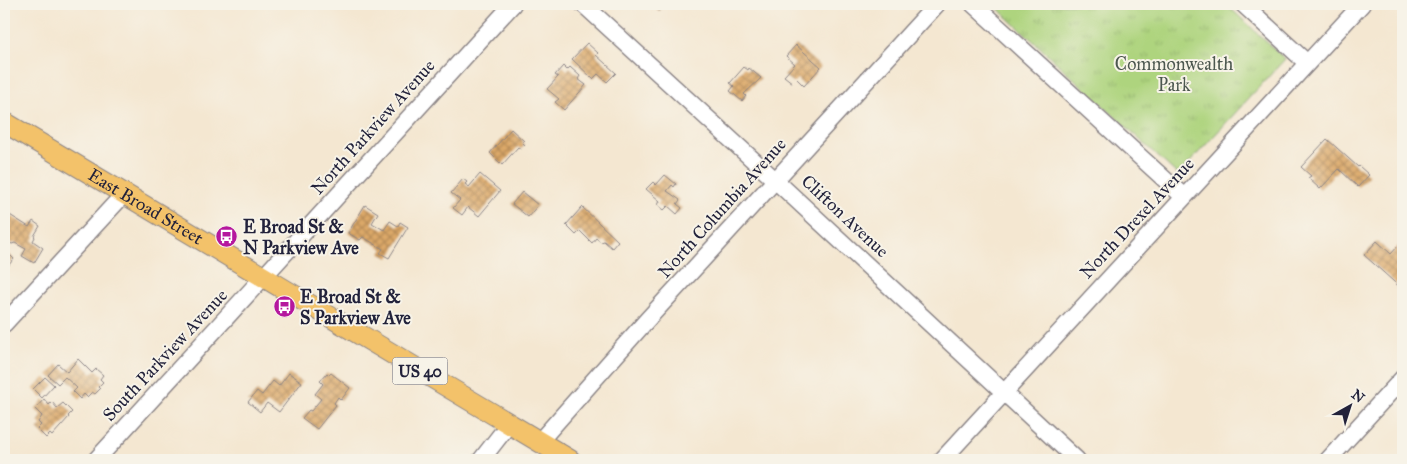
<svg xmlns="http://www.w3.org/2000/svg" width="1407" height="464" font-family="'IM FELL Great Primer',serif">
<defs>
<pattern id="grass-tufts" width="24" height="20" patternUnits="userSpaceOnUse" patternTransform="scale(1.25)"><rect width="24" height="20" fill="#aed47e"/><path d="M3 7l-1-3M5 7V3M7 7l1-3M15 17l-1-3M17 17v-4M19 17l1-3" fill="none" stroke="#95b66e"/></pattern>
<pattern id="building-cross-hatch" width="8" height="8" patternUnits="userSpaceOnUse" patternTransform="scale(1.25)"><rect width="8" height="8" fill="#dba868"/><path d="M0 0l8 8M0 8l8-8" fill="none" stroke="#b18857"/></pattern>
</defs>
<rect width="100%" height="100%" fill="#f7f3e8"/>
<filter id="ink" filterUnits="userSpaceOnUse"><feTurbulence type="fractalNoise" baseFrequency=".02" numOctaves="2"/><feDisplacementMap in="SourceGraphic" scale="10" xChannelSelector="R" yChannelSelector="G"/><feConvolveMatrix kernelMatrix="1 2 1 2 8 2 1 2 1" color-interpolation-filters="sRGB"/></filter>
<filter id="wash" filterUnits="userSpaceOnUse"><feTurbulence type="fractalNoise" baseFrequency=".0096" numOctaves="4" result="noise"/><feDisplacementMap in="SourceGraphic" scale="20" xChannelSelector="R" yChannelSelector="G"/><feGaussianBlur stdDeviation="1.12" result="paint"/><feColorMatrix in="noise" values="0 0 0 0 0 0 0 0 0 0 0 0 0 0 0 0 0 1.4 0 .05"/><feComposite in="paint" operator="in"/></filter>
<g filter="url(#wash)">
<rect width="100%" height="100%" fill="#f4e7d1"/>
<!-- grass -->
<path fill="url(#grass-tufts)" stroke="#687b5c" d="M 993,4 L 1226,4 L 1285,59 L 1178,175 Z"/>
<g id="blocks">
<!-- building -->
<path fill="url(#building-cross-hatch)" d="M 651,4 L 666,4 L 659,11 Z
M 587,43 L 598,53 L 596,55 L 616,73 L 607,82 L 598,74 L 593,79 L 572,59 Z
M 796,45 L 821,67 L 804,86 L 797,79 L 793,83 L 784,76 L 795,64 L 786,56 Z
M 563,66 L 567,70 L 570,67 L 580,76 L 578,79 L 586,85 L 564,110 L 555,102 L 559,99 L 547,89 L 558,77 L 555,75 Z
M 744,67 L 748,70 L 749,68 L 761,78 L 744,94 L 746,96 L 742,101 L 730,91 L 734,86 L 730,83 Z
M 511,129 L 524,141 L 522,142 L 525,145 L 521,149 L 518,147 L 502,165 L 490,153 Z
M 1327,139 L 1358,167 L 1359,166 L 1369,175 L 1358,187 L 1339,169 L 1320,189 L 1308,178 L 1311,176 L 1301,167 Z
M 480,174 L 500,191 L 479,216 L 468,207 L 462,215 L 453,208 L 460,200 L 451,193 L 463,179 L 467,182 L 465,184 L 469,187 Z
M 665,175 L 676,184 L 674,187 L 672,185 L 667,191 L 680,200 L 677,204 L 682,208 L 677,214 L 668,206 L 664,210 L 658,205 L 660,201 L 646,189 L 653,182 L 656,185 Z
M 522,192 L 538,205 L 528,217 L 512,204 Z
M 365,205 L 378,213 L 372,223 L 384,230 L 390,221 L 398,226 L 400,222 L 408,227 L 389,258 L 380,253 L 383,249 L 363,237 L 360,240 L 348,233 Z
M 582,207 L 618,241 L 612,248 L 604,241 L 601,242 L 596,238 L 592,243 L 580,231 L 576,235 L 566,225 Z
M 5,212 L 29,227 L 33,221 L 40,226 L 34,236 L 35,237 L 33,241 L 43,248 L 34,263 L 22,256 L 26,249 L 15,243 L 12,244 L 8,242 L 7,238 L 4,235 Z
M 1377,241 L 1391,254 L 1399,245 L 1403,249 L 1403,290 L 1364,255 Z
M 4,249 L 14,259 L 6,268 L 4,266 Z
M 78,359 L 92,373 L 96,369 L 103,375 L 100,379 L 103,382 L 98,387 L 100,389 L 95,394 L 92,392 L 87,397 L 84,394 L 80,399 L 73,392 L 77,388 L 65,377 L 58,384 L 48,375 L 58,364 L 67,372 Z
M 289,373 L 302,382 L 279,412 L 267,403 L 260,412 L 248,402 L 257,391 L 262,395 L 273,381 L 279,386 Z
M 327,373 L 329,375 L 331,373 L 350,388 L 341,400 L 338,397 L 334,403 L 336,405 L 317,429 L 302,418 L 309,410 L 311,411 L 321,399 L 315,394 L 323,384 L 320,381 Z
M 45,377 L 54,385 L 42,398 L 33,389 Z
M 44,399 L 49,405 L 52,402 L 57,408 L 63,403 L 72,412 L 68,416 L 69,417 L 52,436 L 50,434 L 46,438 L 37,429 L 41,425 L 38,422 L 42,416 L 35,409 Z"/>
</g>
</g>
<g filter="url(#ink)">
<use href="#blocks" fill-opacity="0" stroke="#8b8486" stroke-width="1"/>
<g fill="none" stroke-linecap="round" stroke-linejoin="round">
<defs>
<path id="minor" d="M 583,4 L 775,180 L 1077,460
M 973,4 L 1184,197
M 1243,4 L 1307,63
M 4,324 L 124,194
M 539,442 L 647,320 L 937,4
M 96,460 L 513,4
M 481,460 L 509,424
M 942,460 L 1362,4
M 1328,460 L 1403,378"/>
<g id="major">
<path id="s1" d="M 4,122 L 570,460"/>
</g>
</defs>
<!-- minor casing -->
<use href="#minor" stroke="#8b8486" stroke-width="19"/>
<!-- major casing -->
<use href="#major" stroke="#8b8486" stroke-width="22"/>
<!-- minor -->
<use href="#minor" stroke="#fff" stroke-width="16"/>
<!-- major -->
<use href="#major" stroke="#f3c26a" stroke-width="20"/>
</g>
</g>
<!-- icons -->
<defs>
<symbol id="bus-disc" viewBox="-11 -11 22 22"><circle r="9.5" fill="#b5179e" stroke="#f7f3e8"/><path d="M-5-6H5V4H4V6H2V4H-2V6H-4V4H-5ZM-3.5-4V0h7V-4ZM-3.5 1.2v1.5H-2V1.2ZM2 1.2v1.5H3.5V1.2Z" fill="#fff"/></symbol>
</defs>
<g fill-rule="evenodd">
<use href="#bus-disc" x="214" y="224" width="25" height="25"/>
<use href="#bus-disc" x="272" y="294" width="25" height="25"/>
</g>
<g text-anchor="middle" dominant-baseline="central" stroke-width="4" stroke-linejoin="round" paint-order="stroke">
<!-- shield labels -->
<rect fill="#f7f3e8" stroke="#62616f" stroke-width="1" x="392.5" y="357.5" width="55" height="27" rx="4"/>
<g font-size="16" font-weight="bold" fill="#22223b">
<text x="420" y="371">US 40</text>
</g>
<!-- park labels -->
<g font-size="18" fill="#4c574f" stroke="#f7f3e8">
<text x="1174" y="64">Commonwealth<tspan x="1174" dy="21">Park</tspan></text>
</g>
<!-- street labels -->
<g font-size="18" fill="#22223b" stroke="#f7f3e8">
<text transform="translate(373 127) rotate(-48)">North Parkview Avenue</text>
<text stroke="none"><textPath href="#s1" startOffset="165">East Broad Street</textPath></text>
<text transform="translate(722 208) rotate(-48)">North Columbia Avenue</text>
<text transform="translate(845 216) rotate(43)">Clifton Avenue</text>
<text transform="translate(1137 218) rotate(-47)">North Drexel Avenue</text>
<text transform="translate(165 355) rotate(-47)">South Parkview Avenue</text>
</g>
<!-- poi labels -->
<g font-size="18" font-weight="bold" fill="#22223b" stroke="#f7f3e8" text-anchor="start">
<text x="243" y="227">E Broad St &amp;<tspan x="243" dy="21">N Parkview Ave</tspan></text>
<text x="300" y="297">E Broad St &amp;<tspan x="300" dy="21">S Parkview Ave</tspan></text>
</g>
</g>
<!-- margin -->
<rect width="1407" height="464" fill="none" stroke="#f7f3e8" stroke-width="20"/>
<!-- north arrow -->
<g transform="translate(1350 406) rotate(39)" stroke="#f7f3e8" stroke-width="4" paint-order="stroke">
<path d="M0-4L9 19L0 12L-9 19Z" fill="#22223b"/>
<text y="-8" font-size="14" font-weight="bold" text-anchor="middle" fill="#22223b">N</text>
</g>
</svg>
